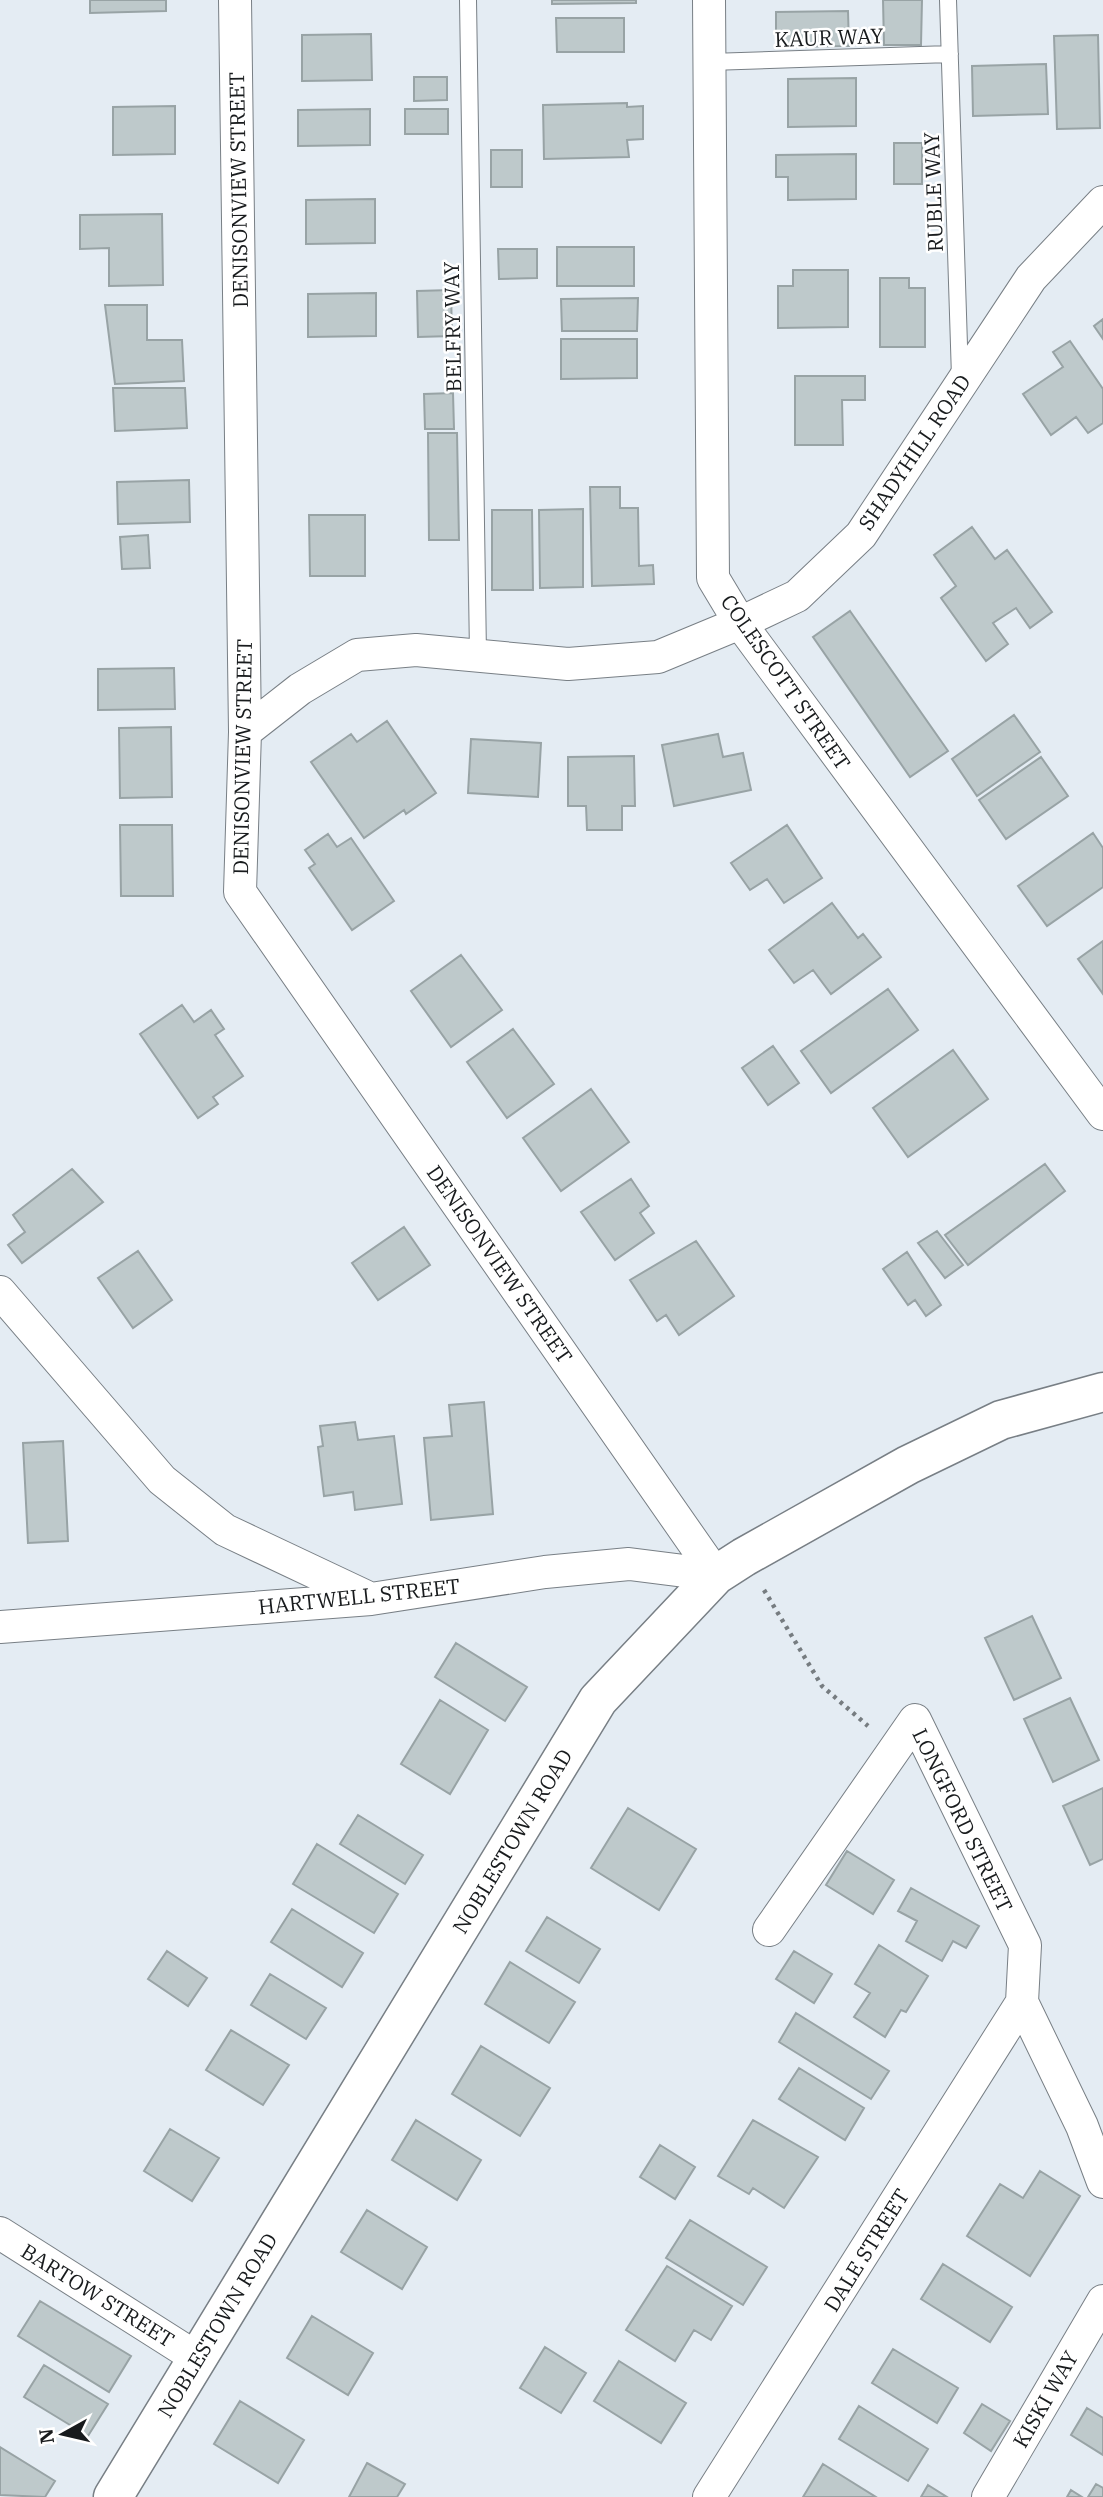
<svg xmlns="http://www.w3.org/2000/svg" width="1103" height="2497" font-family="'IBM Plex Serif',serif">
<rect width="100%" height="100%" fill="#e4ecf3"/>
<!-- building -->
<path fill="#bec9cb" stroke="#98a3a5" stroke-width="2" d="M 90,0 L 166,0 L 166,11 L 90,13 Z
M 552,0 L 636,0 L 636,3 L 552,4 Z
M 883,0 L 922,0 L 921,45 L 884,45 Z
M 848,11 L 849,46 L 776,47 L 776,12 Z
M 556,18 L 624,18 L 624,52 L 557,52 Z
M 371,34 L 372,80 L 302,81 L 302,35 Z
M 1098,35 L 1100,128 L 1057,129 L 1054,36 Z
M 1046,64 L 1048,114 L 973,116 L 972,66 Z
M 414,77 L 447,77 L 447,100 L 414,101 Z
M 856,78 L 856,126 L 788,127 L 788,79 Z
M 627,103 L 627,107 L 643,106 L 643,139 L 627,140 L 629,157 L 544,159 L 543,105 Z
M 175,106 L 175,154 L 113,155 L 113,107 Z
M 370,109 L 370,145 L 298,146 L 298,110 Z
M 405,109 L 448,109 L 448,134 L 405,134 Z
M 894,143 L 922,143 L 922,184 L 894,184 Z
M 491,150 L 522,150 L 522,187 L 491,187 Z
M 856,154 L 856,199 L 788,200 L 788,177 L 776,177 L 776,155 Z
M 375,199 L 375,243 L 306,244 L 306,200 Z
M 162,214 L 163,285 L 109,286 L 109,248 L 80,249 L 80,215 Z
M 557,247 L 634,247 L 634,286 L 557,286 Z
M 498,249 L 537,249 L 537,278 L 499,279 Z
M 793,270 L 848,270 L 848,327 L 778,328 L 778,286 L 793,286 Z
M 880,278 L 909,278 L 909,288 L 925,288 L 925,347 L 880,347 Z
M 451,290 L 452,336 L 418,337 L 417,291 Z
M 376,293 L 376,336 L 308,337 L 308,294 Z
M 638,298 L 637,331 L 562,331 L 561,299 Z
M 105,305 L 147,305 L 147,340 L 182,340 L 184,381 L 115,384 Z
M 1103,319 L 1103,339 L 1094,326 Z
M 561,339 L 637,339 L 637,378 L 561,379 Z
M 1070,341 L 1103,389 L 1103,423 L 1088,433 L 1076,417 L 1051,435 L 1023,394 L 1063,367 L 1053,352 Z
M 795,376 L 865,376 L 865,400 L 842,400 L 843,445 L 795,445 Z
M 113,388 L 185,388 L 187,428 L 115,431 Z
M 453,393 L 454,429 L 425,429 L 424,394 Z
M 428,433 L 457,433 L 459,540 L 429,540 Z
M 189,480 L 190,522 L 118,524 L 117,482 Z
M 590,487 L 620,487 L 620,508 L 638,508 L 639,566 L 653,565 L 654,584 L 592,586 Z
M 583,509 L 583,587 L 540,588 L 539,510 Z
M 492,510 L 532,510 L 533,590 L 492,590 Z
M 309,515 L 365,515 L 365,576 L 310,576 Z
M 972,527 L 995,559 L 1007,550 L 1052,612 L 1030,628 L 1016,608 L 993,623 L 1008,644 L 986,661 L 941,598 L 956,586 L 934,555 Z
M 148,535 L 150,568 L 122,569 L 120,537 Z
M 850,611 L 948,751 L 910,777 L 813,637 Z
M 174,668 L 175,709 L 98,710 L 98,669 Z
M 1014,715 L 1040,752 L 977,796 L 952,759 Z
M 387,721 L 436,793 L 406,814 L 404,810 L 364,838 L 311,762 L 351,734 L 357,742 Z
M 171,727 L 172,797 L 120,798 L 119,728 Z
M 718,734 L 723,757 L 743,753 L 751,790 L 674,806 L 662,745 Z
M 471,739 L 541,743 L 538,797 L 468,793 Z
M 634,756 L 635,806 L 622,806 L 622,830 L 587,830 L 586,806 L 568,806 L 568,757 Z
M 1041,757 L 1068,796 L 1006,839 L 979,800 Z
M 120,825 L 172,825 L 173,896 L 121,896 Z
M 787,825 L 822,878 L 784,903 L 767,879 L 750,890 L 731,863 Z
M 1093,833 L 1103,848 L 1103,887 L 1047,926 L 1018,886 Z
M 328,834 L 337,847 L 351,838 L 394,901 L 352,930 L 309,868 L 315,864 L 305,850 Z
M 832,903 L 858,938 L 863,934 L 881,957 L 831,994 L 813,970 L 794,983 L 769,950 Z
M 1103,941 L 1103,994 L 1078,959 Z
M 461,955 L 502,1010 L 451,1047 L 411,991 Z
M 888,989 L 918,1030 L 831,1093 L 801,1051 Z
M 182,1005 L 194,1022 L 211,1010 L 224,1029 L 215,1035 L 243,1076 L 213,1097 L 218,1104 L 198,1118 L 140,1034 Z
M 513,1029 L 554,1084 L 507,1118 L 467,1062 Z
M 773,1046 L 799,1083 L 768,1105 L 742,1068 Z
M 953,1050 L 988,1099 L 908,1157 L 873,1108 Z
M 591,1089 L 629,1142 L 561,1191 L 523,1138 Z
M 1045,1164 L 1065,1191 L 968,1265 L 945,1235 Z
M 72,1169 L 103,1202 L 22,1263 L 8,1245 L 25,1232 L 13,1215 Z
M 631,1179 L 649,1206 L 640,1213 L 654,1233 L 615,1260 L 581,1212 Z
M 404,1227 L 430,1265 L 378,1300 L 352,1263 Z
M 937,1231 L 963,1265 L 945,1278 L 918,1243 Z
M 696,1241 L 734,1296 L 679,1335 L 666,1315 L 657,1321 L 630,1280 Z
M 138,1251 L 172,1300 L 133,1328 L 98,1278 Z
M 907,1252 L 941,1305 L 926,1316 L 915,1300 L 908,1305 L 883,1269 Z
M 484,1402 L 493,1514 L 431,1520 L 424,1438 L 452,1436 L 449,1405 Z
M 355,1422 L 358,1440 L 394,1436 L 402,1504 L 355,1510 L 353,1492 L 324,1496 L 318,1447 L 323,1446 L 320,1426 Z
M 63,1441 L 68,1541 L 28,1543 L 23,1443 Z
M 1032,1616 L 1061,1678 L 1014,1700 L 985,1638 Z
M 456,1643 L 527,1687 L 505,1721 L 435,1677 Z
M 1070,1698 L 1099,1760 L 1053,1782 L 1024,1719 Z
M 440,1700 L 488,1730 L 450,1794 L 401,1764 Z
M 1103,1788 L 1103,1859 L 1090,1865 L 1063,1806 Z
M 628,1808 L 696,1849 L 659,1910 L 591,1868 Z
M 358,1815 L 423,1855 L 405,1884 L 340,1844 Z
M 317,1844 L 398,1894 L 374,1933 L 293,1884 Z
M 847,1851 L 894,1880 L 873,1914 L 826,1885 Z
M 911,1888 L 979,1926 L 966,1948 L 953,1941 L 942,1961 L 906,1941 L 917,1921 L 898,1911 Z
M 292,1909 L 363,1953 L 342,1987 L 271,1942 Z
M 547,1917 L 600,1949 L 579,1983 L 526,1951 Z
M 879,1945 L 928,1976 L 906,2012 L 901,2010 L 885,2037 L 854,2017 L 870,1993 L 855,1984 Z
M 167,1951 L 207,1978 L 188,2006 L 148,1979 Z
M 794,1951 L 832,1974 L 814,2003 L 776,1979 Z
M 510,1962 L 575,2002 L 549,2043 L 485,2004 Z
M 270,1974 L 326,2008 L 306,2039 L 251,2005 Z
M 796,2013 L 889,2071 L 871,2099 L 779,2042 Z
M 231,2030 L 289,2065 L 263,2105 L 206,2070 Z
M 481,2046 L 550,2088 L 520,2136 L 452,2094 Z
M 799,2068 L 864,2108 L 845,2140 L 779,2099 Z
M 416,2120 L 481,2160 L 457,2200 L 392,2160 Z
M 753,2120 L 818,2157 L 784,2208 L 753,2188 L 749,2194 L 718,2176 Z
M 170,2129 L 219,2158 L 192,2201 L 144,2171 Z
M 660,2145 L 695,2167 L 675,2199 L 640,2177 Z
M 1040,2171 L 1080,2196 L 1030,2276 L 967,2236 L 1000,2184 L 1023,2198 Z
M 367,2210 L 427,2247 L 402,2289 L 341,2252 Z
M 690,2220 L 767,2267 L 743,2305 L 666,2258 Z
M 943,2264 L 1012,2307 L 990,2342 L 921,2299 Z
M 667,2266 L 732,2306 L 711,2340 L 694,2330 L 675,2361 L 626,2330 Z
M 40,2301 L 131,2356 L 109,2392 L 18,2336 Z
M 312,2316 L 373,2353 L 348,2395 L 287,2358 Z
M 545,2347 L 586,2373 L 561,2413 L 520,2388 Z
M 893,2349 L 958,2388 L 937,2423 L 872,2383 Z
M 619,2361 L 686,2403 L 661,2443 L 594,2401 Z
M 44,2365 L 108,2404 L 88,2436 L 24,2397 Z
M 240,2401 L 304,2440 L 278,2483 L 214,2444 Z
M 982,2404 L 1010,2421 L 991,2451 L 964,2433 Z
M 859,2406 L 928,2449 L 908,2481 L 839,2439 Z
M 1087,2408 L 1103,2418 L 1103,2455 L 1071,2435 Z
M 0,2447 L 55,2481 L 45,2497 L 0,2495 Z
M 367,2463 L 405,2484 L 397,2497 L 349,2497 Z
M 823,2464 L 876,2497 L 803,2497 Z
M 1096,2484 L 1103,2488 L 1103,2497 L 1088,2497 Z
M 928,2485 L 947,2497 L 921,2497 Z
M 1071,2490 L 1082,2497 L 1067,2497 Z"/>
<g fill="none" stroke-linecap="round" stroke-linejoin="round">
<defs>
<path id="lane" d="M 468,0 L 478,654
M 948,0 L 960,377
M 710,62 L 950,54"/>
<path id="street" d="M 235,0 L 245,732 L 240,892 L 716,1575
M 709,0 L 713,578 L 740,623 L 1103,1114
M 245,732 L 300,689 L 357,655 L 416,650 L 568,664 L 658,657 L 740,623 L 797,596 L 861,535 L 1031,278 L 1103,202
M 0,1292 L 162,1480 L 225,1530 L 367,1597
M 0,1627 L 371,1599 L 545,1572 L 629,1564 L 716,1575
M 769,1930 L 915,1720 L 1025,1945 L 1022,2002 L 1082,2126 L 1103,2182
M 0,2233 L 197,2358
M 709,2497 L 1022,2002
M 988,2497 L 1103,2301"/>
<path id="secondary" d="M 113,2497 L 598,1700 L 716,1575 L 744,1557 L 908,1465 L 1001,1420 L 1103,1392"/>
</defs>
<!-- lane casing -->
<use href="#lane" stroke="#787f85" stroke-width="18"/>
<!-- street casing -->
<use href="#street" stroke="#787f85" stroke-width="34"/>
<!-- secondary casing -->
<use href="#secondary" stroke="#787f85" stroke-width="41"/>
<!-- path -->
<path stroke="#767c80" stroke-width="4.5" stroke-dasharray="3.5 5" stroke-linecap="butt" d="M 764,1590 L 822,1686 L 868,1726"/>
<!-- lane -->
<use href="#lane" stroke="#fff" stroke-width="16"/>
<!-- street -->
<use href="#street" stroke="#fff" stroke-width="32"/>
<!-- secondary -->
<use href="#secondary" stroke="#fff" stroke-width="38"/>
</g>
<g text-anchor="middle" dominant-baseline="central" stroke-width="5" stroke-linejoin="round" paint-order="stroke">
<!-- street labels -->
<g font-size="21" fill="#181b1d" stroke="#fff">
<text transform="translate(829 37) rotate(-2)">KAUR WAY</text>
<text transform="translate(238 190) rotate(-91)">DENISONVIEW STREET</text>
<text transform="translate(933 192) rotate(-92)">RUBLE WAY</text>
<text transform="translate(452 327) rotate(-91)">BELFRY WAY</text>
<text transform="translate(914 452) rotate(-56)">SHADYHILL ROAD</text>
<text transform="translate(786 682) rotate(55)">COLESCOTT STREET</text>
<text transform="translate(242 757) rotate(-89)">DENISONVIEW STREET</text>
<text transform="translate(500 1264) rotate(55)">DENISONVIEW STREET</text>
<text transform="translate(359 1596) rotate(-6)">HARTWELL STREET</text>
<text transform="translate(963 1820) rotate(64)">LONGFORD STREET</text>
<text transform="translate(512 1841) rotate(-59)">NOBLESTOWN ROAD</text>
<text transform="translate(866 2250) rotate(-58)">DALE STREET</text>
<text transform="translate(98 2295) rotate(32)">BARTOW STREET</text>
<text transform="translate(217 2325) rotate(-59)">NOBLESTOWN ROAD</text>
<text transform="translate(1045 2399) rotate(-60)">KISKI WAY</text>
</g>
</g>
<!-- north arrow -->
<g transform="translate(63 2434) rotate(262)" stroke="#ffffff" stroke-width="5" paint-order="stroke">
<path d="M0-5L12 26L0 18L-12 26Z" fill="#181b1d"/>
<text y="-10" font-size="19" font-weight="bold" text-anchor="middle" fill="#181b1d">N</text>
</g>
</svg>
